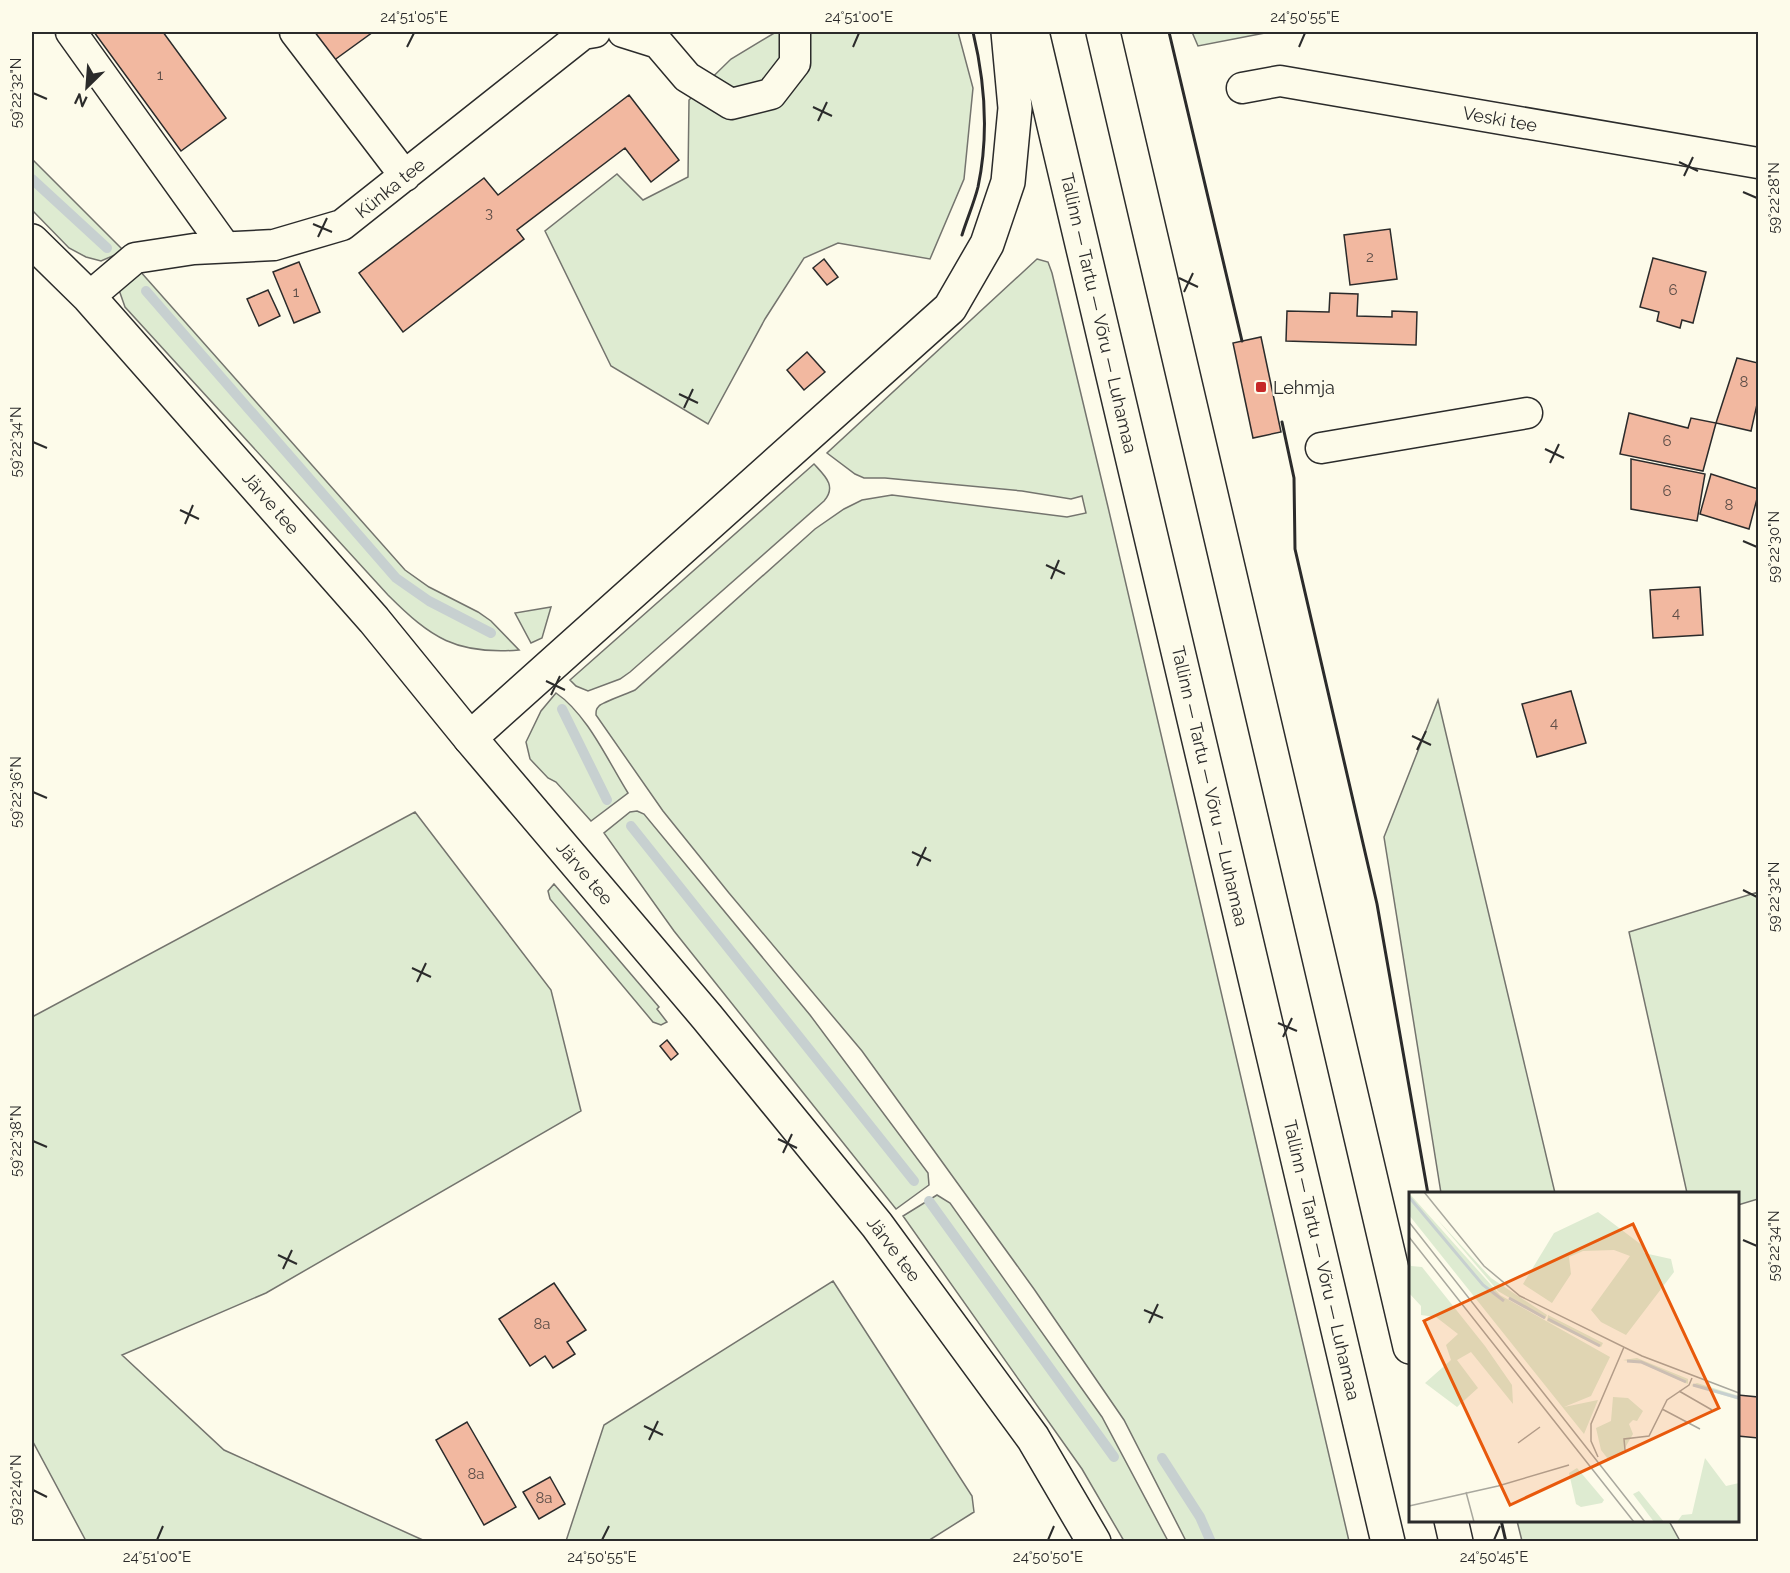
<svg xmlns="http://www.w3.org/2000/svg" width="1790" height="1573" font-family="Raleway,sans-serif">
<rect width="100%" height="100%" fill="#fdfbea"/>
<!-- green -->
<path fill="#deebd1" stroke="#74746e" stroke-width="1.5" d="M 776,32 L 958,32 L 973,88 L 964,179 L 930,259 L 838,243 L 804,258 L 765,319 L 708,424 L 611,366 L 545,231 L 617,174 L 643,200 L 688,177 L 689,100 L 731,59 Z
M 1192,32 L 1270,32 L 1198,46 Z
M 32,159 L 124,251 L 101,261 L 86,257 L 69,248 L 32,210 Z
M 1037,259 L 1048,262 L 1052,273 L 1108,507 L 1349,1541 L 1186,1541 L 1124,1420 L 1034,1289 L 862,1051 L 729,893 L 663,811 L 596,715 C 596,711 596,709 599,706 C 601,703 629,693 635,690 L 815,529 L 844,509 L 862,500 L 892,495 L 1067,517 L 1086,513 L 1082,496 L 1071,499 L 1022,491 L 885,478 L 864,478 L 855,474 L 827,453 Z
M 139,270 L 405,570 L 429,587 L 478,612 L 491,621 L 519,650 C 456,655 431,638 388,595 L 125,307 L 119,290 Z
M 814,464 C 825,476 837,486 824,501 L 630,672 L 620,679 L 588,691 L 576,686 L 570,680 Z
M 551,607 L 542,638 L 531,643 L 515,613 Z
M 556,693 C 587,714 608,761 628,793 L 591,821 L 556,782 L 548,778 L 530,759 L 526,742 L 541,711 Z
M 1438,700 L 1555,1193 L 1441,1193 L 1384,837 Z
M 637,811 L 644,814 L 810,1015 L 928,1173 L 929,1185 L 896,1209 L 674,931 L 604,833 L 630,812 Z
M 415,812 L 551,990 L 581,1111 L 266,1293 L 122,1355 L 224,1450 L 425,1541 L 86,1541 L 32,1440 L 32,1017 Z
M 554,884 L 659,1007 L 657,1009 L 667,1022 L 661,1025 L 653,1022 L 550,899 L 548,891 Z
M 1758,892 L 1758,1199 L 1738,1205 L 1738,1194 L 1687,1193 L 1629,932 Z
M 937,1195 L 950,1203 L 1102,1417 L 1168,1541 L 1124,1541 L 1082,1469 L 903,1216 Z
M 833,1281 L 972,1496 L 974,1512 L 928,1541 L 566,1541 L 604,1425 Z
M 1517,1521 L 1669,1521 L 1680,1541 L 1522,1541 Z"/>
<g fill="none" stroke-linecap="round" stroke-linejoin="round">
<!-- stream -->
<path stroke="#c7d0d0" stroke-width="10" d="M 32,179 L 107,248
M 146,291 L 396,578 L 429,601 L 491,633
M 562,709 L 607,800
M 631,826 L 914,1181
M 929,1201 L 1114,1457
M 1162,1458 L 1200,1517 L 1211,1542"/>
</g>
<!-- building -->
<path fill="#f2b8a0" stroke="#2b2b2b" stroke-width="1.5" d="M 94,32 L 163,32 L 226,118 L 181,151 Z
M 312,32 L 373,32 L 333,61 Z
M 629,95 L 679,160 L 651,182 L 625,148 L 517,230 L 524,239 L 403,332 L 359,273 L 484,178 L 498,195 Z
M 1390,229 L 1397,279 L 1350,285 L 1344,235 Z
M 1653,258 L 1706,272 L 1693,323 L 1682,320 L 1680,328 L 1657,321 L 1659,312 L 1640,307 Z
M 824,259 L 838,277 L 827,285 L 813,268 Z
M 299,262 L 320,312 L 294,323 L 273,272 Z
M 268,290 L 280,316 L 259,326 L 247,299 Z
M 1330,293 L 1358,294 L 1357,316 L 1392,317 L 1392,311 L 1417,312 L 1416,345 L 1286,341 L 1287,311 L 1329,312 Z
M 1261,337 L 1281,432 L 1253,438 L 1233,343 Z
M 807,352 L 825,372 L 804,390 L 787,370 Z
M 1737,358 L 1758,363 L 1758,400 L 1751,431 L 1716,423 Z
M 1629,413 L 1688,428 L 1691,418 L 1716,423 L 1703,471 L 1620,454 Z
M 1631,459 L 1705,474 L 1697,521 L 1631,509 Z
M 1711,474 L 1758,489 L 1758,495 L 1749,529 L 1700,514 Z
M 1700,587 L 1703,635 L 1653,638 L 1650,590 Z
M 1571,691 L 1586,743 L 1537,757 L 1522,704 Z
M 667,1040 L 678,1054 L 671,1060 L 660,1046 Z
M 554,1283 L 586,1330 L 567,1342 L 575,1354 L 553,1368 L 545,1356 L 530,1366 L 499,1319 Z
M 1738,1395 L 1758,1397 L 1758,1438 L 1738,1436 Z
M 467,1422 L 516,1507 L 484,1525 L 436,1440 Z
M 550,1477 L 565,1504 L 539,1519 L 523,1492 Z"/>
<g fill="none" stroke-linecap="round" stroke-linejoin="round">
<defs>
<path id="street" d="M 71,32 L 225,247
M 295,32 L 405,176
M 623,32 L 658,43 L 687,77 L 731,104 L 771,94 L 795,63 L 795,32
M 1242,88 L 1280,81 L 1758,163
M 89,297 L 135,258 L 194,249 L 274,245 L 342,225 L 583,34 L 595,32
M 1321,448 L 1527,413"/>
<path id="secondary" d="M 32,241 L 89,297 L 374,620 L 470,738 L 707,1017 L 877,1225 L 1033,1438 L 1094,1542"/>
<path id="highway" d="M 1032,32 L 1388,1542
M 1103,32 L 1410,1347
M 470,738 L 950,308 L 987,244 L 1008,182 L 1015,108 L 1008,32
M 1451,1520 L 1456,1542"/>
</defs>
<!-- street casing -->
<use href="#street" stroke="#2b2b2b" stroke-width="33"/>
<!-- secondary casing -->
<use href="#secondary" stroke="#2b2b2b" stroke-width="36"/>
<!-- highway casing -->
<use href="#highway" stroke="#2b2b2b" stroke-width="36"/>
<!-- street -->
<use href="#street" stroke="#fdfbea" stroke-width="30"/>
<!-- secondary -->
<use href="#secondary" stroke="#fdfbea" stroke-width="33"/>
<!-- highway -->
<use href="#highway" stroke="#fdfbea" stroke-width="33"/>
<!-- wall -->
<path stroke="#2b2b2b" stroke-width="3" d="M 1169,32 L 1242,341
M 962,235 C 967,219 974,203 978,187 C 989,135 985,82 973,32
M 1282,422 L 1294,478 L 1295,549 L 1377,904 L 1428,1194
M 1501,1520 L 1506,1542"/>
</g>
<!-- ticks -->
<path fill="none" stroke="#2b2b2b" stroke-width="2" d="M 407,47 L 414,33M 853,47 L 859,33M 1299,47 L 1305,33M 33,93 L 47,99M 813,107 L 832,116M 818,121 L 827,102M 1679,162 L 1698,171M 1684,176 L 1693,157M 1743,192 L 1757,198M 313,224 L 332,232M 318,237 L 327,218M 1179,278 L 1198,287M 1184,292 L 1193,273M 679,394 L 698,403M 684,408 L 693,389M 33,442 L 47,448M 1545,449 L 1564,458M 1550,463 L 1559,444M 180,510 L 199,519M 185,524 L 193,505M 1743,541 L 1757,547M 1046,565 L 1065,574M 1051,579 L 1059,560M 546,681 L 565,690M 551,695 L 560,676M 1412,736 L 1431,745M 1417,750 L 1426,731M 33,792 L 47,798M 912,852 L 931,861M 917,866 L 926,847M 1743,890 L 1757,897M 412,968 L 431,977M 417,982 L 426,963M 1278,1023 L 1297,1031M 1283,1037 L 1292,1018M 778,1139 L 797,1148M 33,1141 L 47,1147M 783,1153 L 792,1134M 1743,1240 L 1757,1246M 278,1255 L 297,1264M 283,1269 L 292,1250M 1144,1310 L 1163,1318M 1149,1323 L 1158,1304M 644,1426 L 663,1435M 649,1440 L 658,1421M 33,1490 L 47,1497M 157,1540 L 163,1526M 602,1540 L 609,1526M 1048,1540 L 1054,1526M 1494,1540 L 1500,1526"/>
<!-- markers -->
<rect fill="#c62828" stroke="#fdfbea" stroke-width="2" x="1255" y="381" width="12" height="12" rx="3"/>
<g text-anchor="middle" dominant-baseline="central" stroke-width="4.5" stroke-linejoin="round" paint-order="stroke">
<!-- number labels -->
<g font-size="15" fill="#5d4e48">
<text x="160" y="75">1</text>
<text x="489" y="213">3</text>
<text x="1370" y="257">2</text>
<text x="1673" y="290">6</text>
<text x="296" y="292">1</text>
<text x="1744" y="382">8</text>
<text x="1667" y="441">6</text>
<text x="1667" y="491">6</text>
<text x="1729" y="505">8</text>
<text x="1676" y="613">4</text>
<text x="1554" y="723">4</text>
<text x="542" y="1324">8a</text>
<text x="476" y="1474">8a</text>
<text x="544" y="1498">8a</text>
</g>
<!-- street labels -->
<g font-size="18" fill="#2b2b2b" stroke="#fdfbea">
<text transform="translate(1500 119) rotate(10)">Veski tee</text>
<text transform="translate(390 188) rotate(-39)">Künka tee</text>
<text transform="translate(1099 313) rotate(77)">Tallinn — Tartu — Võru — Luhamaa</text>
<text transform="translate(271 503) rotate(49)">Järve tee</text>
<text transform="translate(1210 786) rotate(77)">Tallinn — Tartu — Võru — Luhamaa</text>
<text transform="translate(585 873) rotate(50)">Järve tee</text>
<text transform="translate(894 1249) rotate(53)">Järve tee</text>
<text transform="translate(1322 1260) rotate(77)">Tallinn — Tartu — Võru — Luhamaa</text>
</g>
<!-- poi labels -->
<g font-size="18" fill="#2b2b2b" stroke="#fdfbea" text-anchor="start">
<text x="1273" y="387">Lehmja</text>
</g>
</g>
<!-- overview -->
<g transform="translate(1409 1192)">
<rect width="330" height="330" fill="#fdfbea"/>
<path d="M 0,1 L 91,103 L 201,165 L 182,204 L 155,215 L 189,208 L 175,242 L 0,23 ZM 189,20 L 234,54 L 235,61 L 262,67 L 265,80 L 217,143 L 192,130 L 182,118 L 221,64 L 205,58 L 174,59 L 160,65 L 162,82 L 143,111 L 114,92 L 145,41 ZM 27,26 L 82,86 L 138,123 L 136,127 L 89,99 ZM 0,63 L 2,74 L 13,75 L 76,154 L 103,193 L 104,212 L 62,160 L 48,168 L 69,196 L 48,215 L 16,191 L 42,168 L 37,153 L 49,142 L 27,125 L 12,123 L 12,114 L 0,101 ZM 139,123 L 194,151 L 192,155 L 138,129 ZM 228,166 L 279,187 L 279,192 L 232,171 L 214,168 ZM 288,191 L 330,204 L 330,208 L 282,193 ZM 204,205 L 219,206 L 234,219 L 228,229 L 224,228 L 220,232 L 224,242 L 213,261 L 199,267 L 192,258 L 187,236 L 202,229 ZM 296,266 L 317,294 L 330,291 L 330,330 L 268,330 L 273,323 L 283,322 ZM 168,276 L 195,308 L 193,311 L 172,315 L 167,312 L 160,281 ZM 230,299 L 255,330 L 245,330 L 224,302 Z" fill="#deebd1"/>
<path fill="none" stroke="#c7d0d0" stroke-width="3" d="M 0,5 L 74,93 L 95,109M 100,106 L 136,126M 139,127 L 191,154M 218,169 L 232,170 L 277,190M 284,193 L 330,206"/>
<path fill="none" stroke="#a9a89e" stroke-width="1.5" d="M 15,0 L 75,74 L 111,104 L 233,164 L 330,201M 0,30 L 236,330M 0,45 L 225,330M 270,199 L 303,218M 253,217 L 291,237M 109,251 L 131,235M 216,258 L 215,247 L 240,244 L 258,208 L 280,193 L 283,186M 189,265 L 182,249 L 182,232 L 215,155M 57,300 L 65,330M 0,314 L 89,294 L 160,273"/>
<path fill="#e8590c" fill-opacity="0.15" stroke="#e8590c" stroke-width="3" d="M 224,32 L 310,216 L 101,313 L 15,129 Z"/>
<rect width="330" height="330" fill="none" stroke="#2b2b2b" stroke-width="3"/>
</g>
<!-- border -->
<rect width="1790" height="1573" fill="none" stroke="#fdfbea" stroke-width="66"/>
<!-- north arrow -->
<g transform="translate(87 87) rotate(205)" stroke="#fdfbea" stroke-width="4.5" paint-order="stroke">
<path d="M0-4.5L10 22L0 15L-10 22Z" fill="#2b2b2b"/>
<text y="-9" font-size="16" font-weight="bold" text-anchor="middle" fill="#2b2b2b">N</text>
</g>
<rect x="33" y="33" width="1724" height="1507" fill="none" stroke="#2b2b2b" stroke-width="2"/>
<g font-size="15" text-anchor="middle" fill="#2b2b2b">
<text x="414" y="22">24°51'05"E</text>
<text x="859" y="22">24°51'00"E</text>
<text x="1305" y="22">24°50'55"E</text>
<text transform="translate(16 93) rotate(-90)" y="5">59°22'32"N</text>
<text transform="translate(1774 198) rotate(-90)" y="5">59°22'28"N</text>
<text transform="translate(16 442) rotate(-90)" y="5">59°22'34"N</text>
<text transform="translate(1774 547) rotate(-90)" y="5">59°22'30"N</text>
<text transform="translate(16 792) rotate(-90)" y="5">59°22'36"N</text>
<text transform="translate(1774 897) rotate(-90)" y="5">59°22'32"N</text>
<text transform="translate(16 1141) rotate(-90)" y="5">59°22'38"N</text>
<text transform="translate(1774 1246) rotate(-90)" y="5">59°22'34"N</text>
<text transform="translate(16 1490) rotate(-90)" y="5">59°22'40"N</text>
<text x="157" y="1562">24°51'00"E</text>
<text x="602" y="1562">24°50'55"E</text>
<text x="1048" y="1562">24°50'50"E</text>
<text x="1494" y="1562">24°50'45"E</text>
</g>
</svg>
